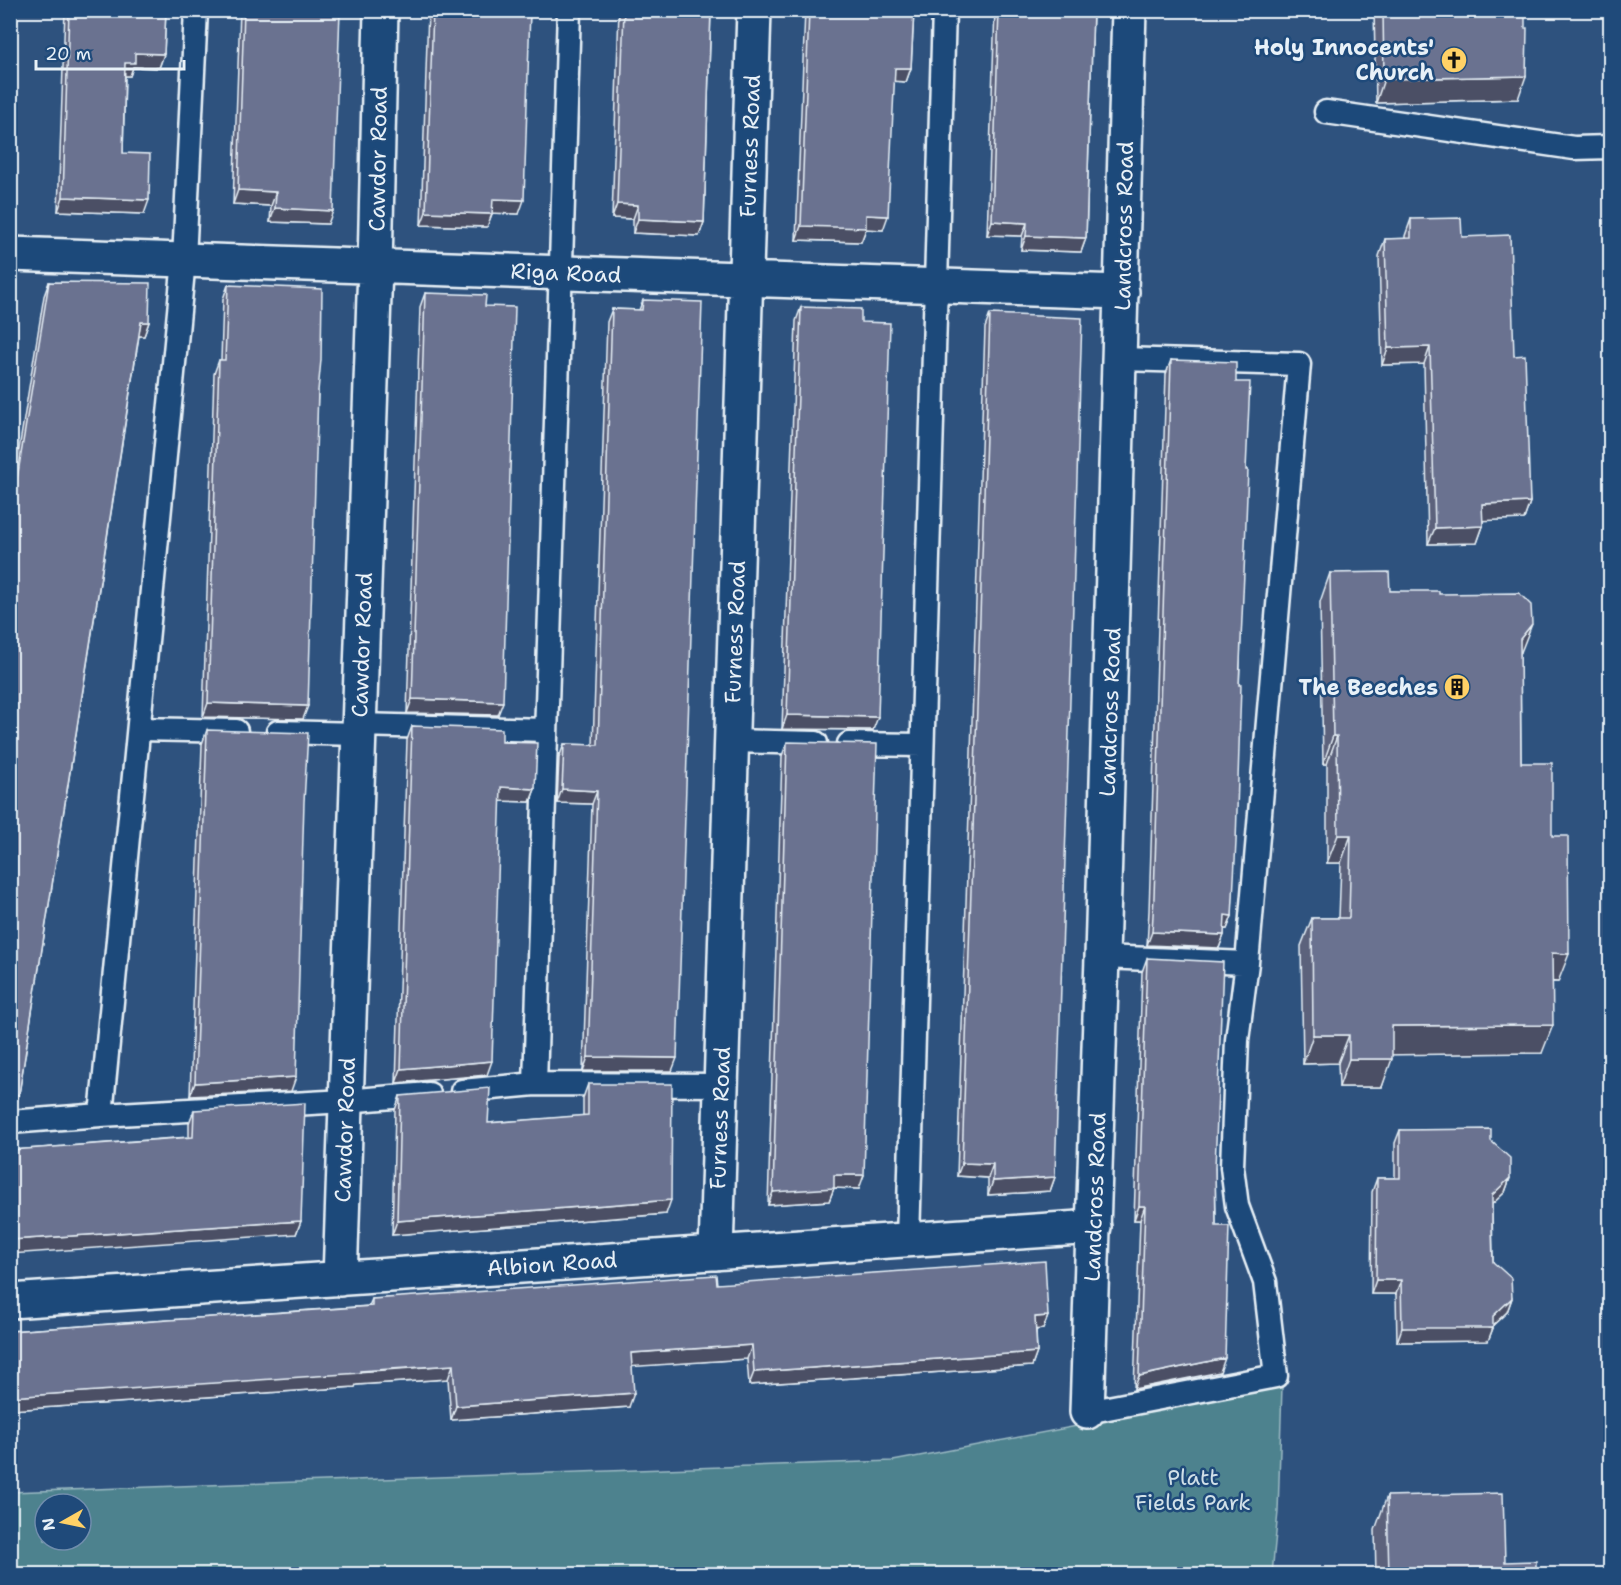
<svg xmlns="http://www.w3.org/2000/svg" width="1621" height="1585" font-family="'Shantell Sans',sans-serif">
<rect width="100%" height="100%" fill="#2e527e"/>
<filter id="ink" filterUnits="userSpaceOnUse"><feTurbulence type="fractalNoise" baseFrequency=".0167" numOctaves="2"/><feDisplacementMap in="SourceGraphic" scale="12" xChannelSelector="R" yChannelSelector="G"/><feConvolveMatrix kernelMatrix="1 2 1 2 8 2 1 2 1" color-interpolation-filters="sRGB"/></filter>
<g filter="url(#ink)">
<!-- green -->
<path fill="#4e828e" stroke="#9bbac3" stroke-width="1.5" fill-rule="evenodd" d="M 1282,1387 L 1278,1512 L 1272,1574 L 11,1574 L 10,1492 L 893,1461 ZM 45,1504 L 81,1504 L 81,1540 L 45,1540 Z"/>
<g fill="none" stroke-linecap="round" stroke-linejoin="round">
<defs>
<path id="lane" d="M 1326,112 L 1574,148 L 1610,147
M 359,725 L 545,730
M 139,729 L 236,731
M 278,732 L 359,734
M 732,741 L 816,743
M 849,744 L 922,745
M 1102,957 L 1247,963 L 1299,364 L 1120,359
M 535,1084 L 721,1085
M 462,1091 L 535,1084 L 569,10
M 101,1115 L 345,1101 L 429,1094
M 10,1122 L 101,1115 L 184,260 L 196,10
M 908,1240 L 944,10
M 1087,1412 L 1276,1376 L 1265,1282 L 1237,1206 L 1232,1167 L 1237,1040 L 1247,963"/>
<path id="street" d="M 10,254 L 1122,292
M 716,1253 L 754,10
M 340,1279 L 375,267 L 381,10
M 10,1301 L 1094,1227
M 1087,1412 L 1102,957 L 1129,10"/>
</defs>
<!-- lane casing -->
<use href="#lane" stroke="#e8f1f8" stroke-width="27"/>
<!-- street casing -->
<use href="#street" stroke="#e8f1f8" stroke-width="38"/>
<!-- lane -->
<use href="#lane" stroke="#1f4a7a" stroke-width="22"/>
<!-- street -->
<use href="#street" stroke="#1f4a7a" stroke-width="33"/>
</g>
<!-- wall -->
<path fill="#5c627c" stroke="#e8f1f8" stroke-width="1.5" d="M 65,10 L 166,10 L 164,54 L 159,68 L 133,67 L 130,76 L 125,76 L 123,153 L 144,214 L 58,211 Z
M 240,10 L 340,10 L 328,224 L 270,222 L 271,206 L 233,204 Z
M 428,10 L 530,10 L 519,214 L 492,213 L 487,227 L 421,225 Z
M 619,10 L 711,10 L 704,222 L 699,236 L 633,233 L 633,219 L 612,218 Z
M 805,10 L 914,10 L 911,68 L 906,82 L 894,81 L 883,230 L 866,229 L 861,242 L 796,240 Z
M 995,10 L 1093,10 L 1086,238 L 1081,252 L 1021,250 L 1022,236 L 987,235 Z
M 1374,10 L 1525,10 L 1518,99 L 1376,103 Z
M 1411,219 L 1462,237 L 1514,356 L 1530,502 L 1524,519 L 1483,520 L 1483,526 L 1477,543 L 1428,544 L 1424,364 L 1382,365 L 1379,256 L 1385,239 L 1405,239 L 1405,236 Z
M 49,282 L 149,322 L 144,336 L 139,336 L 19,1094 L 14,1108 L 10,1109 L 10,504 L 44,296 Z
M 228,285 L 318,391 L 303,719 L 203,717 L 214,374 L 219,360 L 221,360 L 223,299 Z
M 425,293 L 485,306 L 498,715 L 407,713 L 420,307 Z
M 643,300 L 672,1071 L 583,1071 L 592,804 L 557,803 L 559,758 L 564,744 L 593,745 L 607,322 L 612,309 L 639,310 Z
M 801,307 L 873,730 L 782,729 L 796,321 Z
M 990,314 L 1055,1177 L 1050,1191 L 988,1195 L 988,1178 L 957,1176 L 985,328 Z
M 1171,360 L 1236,382 L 1246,470 L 1232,916 L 1227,929 L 1224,929 L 1224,935 L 1219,948 L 1147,945 L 1149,911 L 1166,374 Z
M 1330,573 L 1390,591 L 1439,594 L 1521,652 L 1520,654 L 1521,763 L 1552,836 L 1558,982 L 1552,982 L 1542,1053 L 1392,1054 L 1382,1087 L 1339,1087 L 1338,1063 L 1303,1064 L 1301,946 L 1312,918 L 1339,918 L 1341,863 L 1327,863 L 1327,764 L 1323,764 L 1320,602 Z
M 412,726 L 502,742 L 535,789 L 530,802 L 500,801 L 487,1075 L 396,1083 L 407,740 Z
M 207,730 L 291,1091 L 190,1096 L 202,744 Z
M 787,742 L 859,1189 L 834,1188 L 829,1201 L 768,1205 L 782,756 Z
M 1147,958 L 1215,1168 L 1216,1226 L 1220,1372 L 1134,1389 L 1140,1220 L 1134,1220 L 1142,972 Z
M 588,1084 L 666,1214 L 392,1235 L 395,1110 L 400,1096 L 488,1123 L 583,1116 L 583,1098 Z
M 194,1110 L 301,1221 L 296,1234 L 12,1150 L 189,1137 L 189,1123 Z
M 1400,1130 L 1491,1141 L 1510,1178 L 1505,1192 L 1492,1204 L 1493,1262 L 1512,1298 L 1507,1312 L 1493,1325 L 1493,1328 L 1488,1341 L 1397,1342 L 1396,1294 L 1371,1294 L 1372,1192 L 1377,1178 L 1395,1178 L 1395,1143 Z
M 717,1284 L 1048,1316 L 1043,1329 L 1036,1330 L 1037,1352 L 1032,1366 L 749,1385 L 747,1359 L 632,1366 L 629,1407 L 451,1420 L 448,1379 L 356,1385 L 355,1387 L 10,1410 L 10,1331 L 369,1306 L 372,1299 Z
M 1387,1496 L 1505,1562 L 1536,1575 L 1376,1575 L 1375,1530 Z"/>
<!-- shaded-wall -->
<path fill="#4b5065" stroke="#e8f1f8" stroke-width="1.5" d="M 135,53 L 164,54 L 159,68 L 133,67 L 130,76 L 120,76 L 125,63 Z
M 895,68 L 911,68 L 906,82 L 890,81 Z
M 1526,76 L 1518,99 L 1376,103 L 1384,79 Z
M 238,190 L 276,192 L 271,206 L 233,204 Z
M 63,197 L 149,200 L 144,214 L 58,211 Z
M 493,199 L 524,200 L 519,214 L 488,213 Z
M 617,204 L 638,205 L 633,219 L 612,218 Z
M 275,208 L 333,211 L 328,224 L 270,222 Z
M 426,212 L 492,214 L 487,227 L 421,225 Z
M 866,215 L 888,216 L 883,230 L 866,229 L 861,242 L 796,240 L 801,226 Z
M 638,219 L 704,222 L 699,236 L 633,233 Z
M 992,221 L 1027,223 L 1022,236 L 987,235 Z
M 1026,236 L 1086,238 L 1081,252 L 1021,250 Z
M 141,322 L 149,322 L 144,336 L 136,336 Z
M 1430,347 L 1424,364 L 1382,365 L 1388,348 Z
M 1530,502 L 1524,519 L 1476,521 L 1482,504 Z
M 1483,526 L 1477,543 L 1428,544 L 1435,528 Z
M 1532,624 L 1521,652 L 1509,667 L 1520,639 Z
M 412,699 L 503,702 L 498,715 L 407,713 Z
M 208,703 L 308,706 L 303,719 L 203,717 Z
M 787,715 L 878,717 L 873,730 L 782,729 Z
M 1333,736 L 1337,736 L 1327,764 L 1323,764 Z
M 501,787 L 535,789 L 530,802 L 496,801 Z
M 562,789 L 597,791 L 592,804 L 557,803 Z
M 1338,835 L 1351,835 L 1341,863 L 1327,863 Z
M 1225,915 L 1232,916 L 1227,929 L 1220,929 Z
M 1152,932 L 1224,935 L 1219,948 L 1147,945 Z
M 1552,953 L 1569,954 L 1558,982 L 1542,981 Z
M 1553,1025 L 1542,1053 L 1382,1055 L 1392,1026 Z
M 1313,1035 L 1349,1035 L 1338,1063 L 1303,1064 Z
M 588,1057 L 677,1058 L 672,1071 L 583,1071 Z
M 1349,1059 L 1392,1059 L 1382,1087 L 1339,1087 Z
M 492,1061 L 487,1075 L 396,1083 L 401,1069 Z
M 296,1077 L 291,1091 L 190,1096 L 195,1083 Z
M 19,1094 L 14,1108 L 10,1109 L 10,1097 Z
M 962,1163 L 993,1164 L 988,1178 L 957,1176 Z
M 834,1175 L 864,1175 L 859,1189 L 834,1188 L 829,1201 L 768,1205 L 773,1192 Z
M 1055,1177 L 1050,1191 L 988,1195 L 993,1181 Z
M 1510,1178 L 1505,1192 L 1487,1209 L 1492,1195 Z
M 671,1200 L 666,1214 L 392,1235 L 397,1221 Z
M 1139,1206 L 1145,1206 L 1140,1220 L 1134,1220 Z
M 301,1221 L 296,1234 L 10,1254 L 10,1240 Z
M 1376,1280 L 1401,1280 L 1396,1294 L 1371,1294 Z
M 1512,1298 L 1507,1312 L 1490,1328 L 1493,1328 L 1488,1341 L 1397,1342 L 1402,1328 L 1493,1316 Z
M 1048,1316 L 1043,1329 L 1030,1330 L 1035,1317 Z
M 752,1345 L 747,1359 L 626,1367 L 631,1353 Z
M 1037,1352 L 1032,1366 L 749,1385 L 754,1372 Z
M 1225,1358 L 1220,1372 L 1134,1389 L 1139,1376 Z
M 453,1365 L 448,1379 L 356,1385 L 355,1387 L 10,1410 L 10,1397 Z
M 634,1393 L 629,1407 L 451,1420 L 456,1406 Z"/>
<!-- building -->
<path fill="#6b7290" stroke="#e8f1f8" stroke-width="1.5" d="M 69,10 L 166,10 L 164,54 L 135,53 L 135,63 L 125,63 L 123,153 L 150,154 L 149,200 L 63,197 Z
M 244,10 L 340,10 L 333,211 L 275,208 L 276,192 L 238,190 Z
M 433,10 L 530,10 L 524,200 L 493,199 L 492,214 L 426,212 Z
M 624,10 L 711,10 L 704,222 L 638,219 L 638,205 L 617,204 Z
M 809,10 L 914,10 L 911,68 L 895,68 L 888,216 L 866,215 L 866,228 L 801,226 Z
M 999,10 L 1093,10 L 1086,238 L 1026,236 L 1027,223 L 992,221 Z
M 1383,10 L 1525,10 L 1525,28 L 1527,28 L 1526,76 L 1384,79 Z
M 1461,218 L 1462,237 L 1510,235 L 1514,356 L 1525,355 L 1530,502 L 1482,504 L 1483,526 L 1435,528 L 1430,347 L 1388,348 L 1385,239 L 1411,238 L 1411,219 Z
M 49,282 L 150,283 L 149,322 L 141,322 L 19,1094 L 10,1097 L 10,522 Z
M 228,285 L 322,289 L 321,360 L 318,391 L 308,706 L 208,703 L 219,360 L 225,360 Z
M 425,293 L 486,295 L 485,306 L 515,307 L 503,702 L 412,699 Z
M 643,300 L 702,302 L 677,1058 L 588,1057 L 597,791 L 562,789 L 564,744 L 598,745 L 612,309 L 642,310 Z
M 801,307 L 861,309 L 861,322 L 890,323 L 878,717 L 787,715 Z
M 990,314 L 1082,318 L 1055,1177 L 993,1181 L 993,1164 L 962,1163 Z
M 1171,360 L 1236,362 L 1236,382 L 1250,382 L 1246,470 L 1248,470 L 1244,573 L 1239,685 L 1241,685 L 1236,842 L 1232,916 L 1225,915 L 1224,935 L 1152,932 L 1154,897 Z
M 1389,572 L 1390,591 L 1439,591 L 1439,594 L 1519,593 L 1531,605 L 1532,624 L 1520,639 L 1521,763 L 1552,763 L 1552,836 L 1568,836 L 1569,954 L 1552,953 L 1553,1025 L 1392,1026 L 1392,1059 L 1349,1059 L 1349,1035 L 1313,1035 L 1312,918 L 1349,918 L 1351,835 L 1338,835 L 1337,736 L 1333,736 L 1330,573 Z
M 412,726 L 502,729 L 502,742 L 537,743 L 535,789 L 501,787 L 492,1061 L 401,1069 Z
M 207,730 L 308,733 L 304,802 L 296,1077 L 195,1083 Z
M 787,742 L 877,744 L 864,1175 L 834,1175 L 834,1188 L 773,1192 Z
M 1147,958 L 1223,962 L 1215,1168 L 1216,1226 L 1229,1226 L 1225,1358 L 1139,1376 L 1145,1206 L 1139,1206 Z
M 588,1084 L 672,1084 L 671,1200 L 397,1221 L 400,1096 L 490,1088 L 488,1123 L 588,1115 Z
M 305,1103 L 301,1221 L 10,1240 L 10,1121 L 15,1122 L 12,1150 L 193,1137 L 194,1110 Z
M 1491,1129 L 1491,1141 L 1510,1158 L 1510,1178 L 1492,1195 L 1492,1228 L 1493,1262 L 1511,1278 L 1512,1298 L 1493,1316 L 1493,1328 L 1402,1328 L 1401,1280 L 1376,1280 L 1377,1178 L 1400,1178 L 1400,1130 Z
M 1045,1261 L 1048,1316 L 1035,1317 L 1037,1352 L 754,1372 L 752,1345 L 631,1353 L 634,1393 L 456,1406 L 453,1365 L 360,1371 L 360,1373 L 10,1397 L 10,1331 L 372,1306 L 372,1299 L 716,1275 L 717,1284 Z
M 1503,1493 L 1505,1562 L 1536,1561 L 1536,1575 L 1389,1575 L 1387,1496 Z"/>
</g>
<!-- icons -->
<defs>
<symbol id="church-disc" viewBox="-11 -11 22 22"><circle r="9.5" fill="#ffd166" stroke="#1f4a7a"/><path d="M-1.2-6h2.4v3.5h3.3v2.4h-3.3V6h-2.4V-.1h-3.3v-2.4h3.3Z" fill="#111"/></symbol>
<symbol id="building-disc" viewBox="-11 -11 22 22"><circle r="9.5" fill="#ffd166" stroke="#1f4a7a"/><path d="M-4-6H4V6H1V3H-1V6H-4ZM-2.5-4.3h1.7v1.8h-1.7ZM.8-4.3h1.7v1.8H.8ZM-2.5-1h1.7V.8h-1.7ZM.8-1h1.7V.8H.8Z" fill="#111"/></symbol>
</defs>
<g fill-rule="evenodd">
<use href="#church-disc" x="1439" y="45" width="30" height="30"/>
<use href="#building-disc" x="1442" y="672" width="30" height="30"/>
</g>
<g text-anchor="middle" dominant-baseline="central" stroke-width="5" stroke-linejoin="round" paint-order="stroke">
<!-- poi labels -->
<g font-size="22" font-weight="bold" fill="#e8f1f8" stroke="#1f4a7a" text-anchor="end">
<text x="1434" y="47">Holy Innocents'<tspan x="1434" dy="25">Church</tspan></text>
<text x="1438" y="687">The Beeches</text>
</g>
<!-- street labels -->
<g font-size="22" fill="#e8f1f8" stroke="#1f4a7a">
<text transform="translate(750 146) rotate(-88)">Furness Road</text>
<text transform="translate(378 159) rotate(-89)">Cawdor Road</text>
<text transform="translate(1124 226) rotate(-89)">Landcross Road</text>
<text transform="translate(566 273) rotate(2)">Riga Road</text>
<text transform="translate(735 632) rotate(-88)">Furness Road</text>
<text transform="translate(362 645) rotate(-88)">Cawdor Road</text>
<text transform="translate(1110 712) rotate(-88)">Landcross Road</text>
<text transform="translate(720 1118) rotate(-88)">Furness Road</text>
<text transform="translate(345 1130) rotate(-88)">Cawdor Road</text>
<text transform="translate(1095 1197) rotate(-88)">Landcross Road</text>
<text transform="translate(552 1264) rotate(-4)">Albion Road</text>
</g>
<!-- park labels -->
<g font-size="22" fill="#d1e0e8" stroke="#1f4a7a">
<text x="1193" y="1477">Platt<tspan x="1193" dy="25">Fields Park</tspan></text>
</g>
</g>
<!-- margin -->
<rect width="1621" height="1585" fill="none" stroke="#1f4a7a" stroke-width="36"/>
<rect x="18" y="18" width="1585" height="1549" fill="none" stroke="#e8f1f8" stroke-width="2" filter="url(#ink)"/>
<!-- north arrow -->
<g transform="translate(63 1522) rotate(261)"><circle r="28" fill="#1f4a7a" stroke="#6f8dac" stroke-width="1.5"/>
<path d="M0-4.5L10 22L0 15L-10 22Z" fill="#ffd166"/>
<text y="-9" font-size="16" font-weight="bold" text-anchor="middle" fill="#e8f1f8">N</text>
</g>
<!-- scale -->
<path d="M36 60v9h148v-9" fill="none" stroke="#e8f1f8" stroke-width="3"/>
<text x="45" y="60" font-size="18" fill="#e8f1f8" stroke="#1f4a7a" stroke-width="4.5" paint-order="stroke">20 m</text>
</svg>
